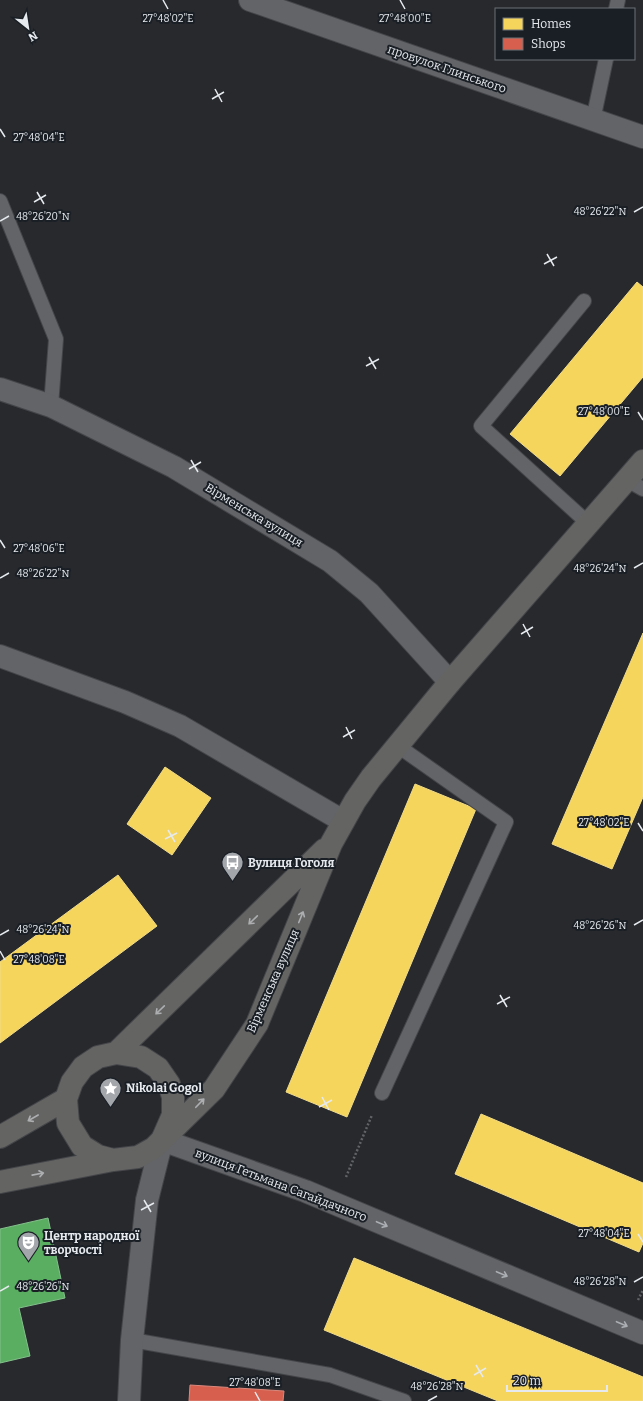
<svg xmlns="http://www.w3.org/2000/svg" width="643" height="1401" font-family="Bitter,serif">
<rect width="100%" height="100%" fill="#27292d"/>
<!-- homes -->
<path fill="#f6d55c" stroke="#f1db88" d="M 637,282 L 643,287 L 643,377 L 560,476 L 510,434 Z
M 643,633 L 643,797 L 612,869 L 552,844 Z
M 165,767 L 211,798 L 172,855 L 127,824 Z
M 415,784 L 476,809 L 347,1117 L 286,1092 Z
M 118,875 L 157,926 L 0,1043 L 0,962 Z
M 481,1114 L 643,1183 L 643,1243 L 639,1252 L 455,1174 Z
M 354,1258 L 643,1377 L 643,1401 L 498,1401 L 324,1330 Z"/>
<!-- shops -->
<path fill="#d6604d" stroke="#db897e" d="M 190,1385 L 284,1391 L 283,1401 L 189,1401 Z"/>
<!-- public -->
<path fill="#5aae61" stroke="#84c08c" d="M 48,1218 L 65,1298 L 19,1308 L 30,1356 L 0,1363 L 0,1229 Z"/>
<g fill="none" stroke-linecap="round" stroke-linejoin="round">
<defs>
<path id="lane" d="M 616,9 L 618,0
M 593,120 L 606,59
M 0,201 L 56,339 L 51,406
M 584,301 L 481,426 L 589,524
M 627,480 L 643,489
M 382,1093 L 506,822 L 398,746
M 132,1340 L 330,1375 L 404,1401"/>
<path id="street" d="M 250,0 L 643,137
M 0,389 L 51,406 L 174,467 L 330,561 L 369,593 L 450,682
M 0,656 L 125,702 L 180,726 L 343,821
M 129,1401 L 132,1340 L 147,1200 L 162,1140 L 305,1191 L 643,1333"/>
<path id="secondary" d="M 116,1053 L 141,1057 L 158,1068 L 169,1084 L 173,1097 L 173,1115 L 162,1140 L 154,1148 L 138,1157 L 113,1160 L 98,1156 L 82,1146 L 68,1123 L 66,1099 L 72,1082 L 83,1067 L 98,1057 L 116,1053 L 324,850
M 0,1137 L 66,1099
M 162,1140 L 214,1089 L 257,1024 L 331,844 L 355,801 L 371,778 L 450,682 L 643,461
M 0,1182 L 113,1160"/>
</defs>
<!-- lane casing -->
<use href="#lane" stroke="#444549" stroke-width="16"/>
<!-- street casing -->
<use href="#street" stroke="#444549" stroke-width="24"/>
<!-- secondary casing -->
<use href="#secondary" stroke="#444549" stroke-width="24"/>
<!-- path -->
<path stroke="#616366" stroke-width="2.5" stroke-dasharray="2 2" stroke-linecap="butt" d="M 346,1177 L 372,1115
M 638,1300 L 643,1290"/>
<!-- lane -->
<use href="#lane" stroke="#626468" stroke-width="14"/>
<!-- street -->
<use href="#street" stroke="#626468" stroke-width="22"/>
<!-- secondary -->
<use href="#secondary" stroke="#646463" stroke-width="22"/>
</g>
<!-- one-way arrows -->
<defs><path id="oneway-shaft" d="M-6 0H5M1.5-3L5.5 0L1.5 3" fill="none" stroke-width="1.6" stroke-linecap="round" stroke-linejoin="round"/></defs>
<g stroke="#acaeb0">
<use href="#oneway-shaft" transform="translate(301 917) rotate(-68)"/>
<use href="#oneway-shaft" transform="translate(253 920) rotate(136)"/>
<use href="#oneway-shaft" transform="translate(160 1010) rotate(136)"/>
<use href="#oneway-shaft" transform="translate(200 1103) rotate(-46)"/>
<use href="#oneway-shaft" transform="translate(33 1118) rotate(150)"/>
<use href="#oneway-shaft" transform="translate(38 1174) rotate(-11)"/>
</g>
<g stroke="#abaeb2">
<use href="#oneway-shaft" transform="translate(382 1224) rotate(23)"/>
<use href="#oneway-shaft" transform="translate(502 1274) rotate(23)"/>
<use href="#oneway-shaft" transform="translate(622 1324) rotate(23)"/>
</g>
<!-- ticks -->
<path fill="none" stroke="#e6eaef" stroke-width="1.5" d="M 163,0 L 168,9M 400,0 L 405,9M 215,89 L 222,102M 212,99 L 224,92M 0,129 L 5,137M 37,192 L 44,204M 34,202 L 46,195M 634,212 L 643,207M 0,221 L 9,216M 547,254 L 554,266M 544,264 L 557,257M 369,357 L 376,369M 366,366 L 379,359M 638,412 L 643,420M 191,460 L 198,472M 189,469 L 201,462M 0,540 L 5,548M 634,568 L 643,563M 0,578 L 9,573M 523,624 L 530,637M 521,634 L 533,627M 346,727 L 352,739M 343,737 L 355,730M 638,823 L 643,831M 168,830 L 175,842M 165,839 L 177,833M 634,925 L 643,920M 0,935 L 9,930M 0,951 L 5,960M 500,995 L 507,1007M 497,1004 L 510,997M 322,1097 L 329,1110M 319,1107 L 332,1100M 144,1200 L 151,1212M 141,1210 L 154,1203M 638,1234 L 643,1242M 634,1282 L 643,1277M 0,1291 L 9,1286M 476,1365 L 483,1377M 474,1375 L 486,1368M 255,1392 L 260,1401M 428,1401 L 437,1396"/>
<!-- icons -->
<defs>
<symbol id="bus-pin" viewBox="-11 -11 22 30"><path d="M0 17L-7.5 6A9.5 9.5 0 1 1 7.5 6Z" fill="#a3a6ab" stroke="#1a1f26"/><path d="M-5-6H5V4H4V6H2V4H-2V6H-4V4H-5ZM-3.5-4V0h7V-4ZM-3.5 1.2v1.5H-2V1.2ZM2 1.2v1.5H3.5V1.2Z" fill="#fff"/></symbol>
<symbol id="sight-pin" viewBox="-11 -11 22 30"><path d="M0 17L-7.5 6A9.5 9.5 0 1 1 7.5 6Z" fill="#a3a6ab" stroke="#1a1f26"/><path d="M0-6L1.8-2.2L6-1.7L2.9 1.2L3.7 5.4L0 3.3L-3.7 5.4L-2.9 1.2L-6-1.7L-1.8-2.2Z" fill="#fff"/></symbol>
<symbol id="theatre-pin" viewBox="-11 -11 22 30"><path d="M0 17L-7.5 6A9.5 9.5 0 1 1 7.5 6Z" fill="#a3a6ab" stroke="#1a1f26"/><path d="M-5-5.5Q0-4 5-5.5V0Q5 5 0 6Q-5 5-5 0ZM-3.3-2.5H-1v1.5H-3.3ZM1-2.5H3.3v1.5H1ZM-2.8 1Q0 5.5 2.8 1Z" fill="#fff"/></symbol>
</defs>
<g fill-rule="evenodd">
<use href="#bus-pin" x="220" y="850" width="25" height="34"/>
<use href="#sight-pin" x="98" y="1076" width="25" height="34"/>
<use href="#theatre-pin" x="16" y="1230" width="25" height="34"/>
</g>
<g text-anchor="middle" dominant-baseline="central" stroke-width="4" stroke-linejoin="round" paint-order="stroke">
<!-- street labels -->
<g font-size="12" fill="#e6eaef" stroke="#1a1f26">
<text transform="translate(447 69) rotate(19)">провулок Глинського</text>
<text transform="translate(254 515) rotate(31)">Вірменська вулиця</text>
<text transform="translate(273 981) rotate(-66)">Вірменська вулиця</text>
<text transform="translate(281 1185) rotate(21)">вулиця Гетьмана Сагайдачного</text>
</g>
<!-- poi labels -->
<g font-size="12" font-weight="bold" fill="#e6eaef" stroke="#1a1f26" text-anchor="start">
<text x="248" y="863">Вулиця Гоголя</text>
<text x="126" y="1088">Nikolai Gogol</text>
<text x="44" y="1236">Центр народної<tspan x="44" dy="14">творчості</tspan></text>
</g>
</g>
<g font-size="10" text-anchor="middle" fill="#e6eaef" stroke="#1a1f26" stroke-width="4" stroke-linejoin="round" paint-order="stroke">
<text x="405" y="22">27°48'00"E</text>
<text x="168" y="22">27°48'02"E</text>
<text x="39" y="141">27°48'04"E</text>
<text x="600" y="215">48°26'22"N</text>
<text x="43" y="220">48°26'20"N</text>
<text x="604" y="415">27°48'00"E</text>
<text x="39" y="552">27°48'06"E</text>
<text x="600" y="572">48°26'24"N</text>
<text x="43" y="577">48°26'22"N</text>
<text x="604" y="826">27°48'02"E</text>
<text x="600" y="929">48°26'26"N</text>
<text x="43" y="933">48°26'24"N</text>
<text x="39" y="963">27°48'08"E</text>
<text x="604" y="1237">27°48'04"E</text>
<text x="600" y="1285">48°26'28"N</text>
<text x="43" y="1290">48°26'26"N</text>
<text x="255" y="1386">27°48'08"E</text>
<text x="437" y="1390">48°26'28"N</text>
</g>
<!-- legend -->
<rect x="495" y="8" width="140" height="52" fill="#1a1f26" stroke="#6c7076"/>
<rect x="503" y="18" width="20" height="12" fill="#f6d55c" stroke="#6c7076"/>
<text x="531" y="28" font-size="12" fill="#e6eaef">Homes</text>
<rect x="503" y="38" width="20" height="12" fill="#d6604d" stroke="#6c7076"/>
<text x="531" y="48" font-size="12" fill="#e6eaef">Shops</text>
<!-- north arrow -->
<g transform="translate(28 28) rotate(150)" stroke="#1a1f26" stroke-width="3" paint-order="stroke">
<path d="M0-3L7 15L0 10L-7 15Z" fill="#e6eaef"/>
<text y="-6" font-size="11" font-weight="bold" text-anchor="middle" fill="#e6eaef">N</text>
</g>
<!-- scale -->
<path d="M507 1385v6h100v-6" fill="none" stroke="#e6eaef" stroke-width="2"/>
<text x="513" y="1385" font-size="12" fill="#e6eaef" stroke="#1a1f26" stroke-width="3" paint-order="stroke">20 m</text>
</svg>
